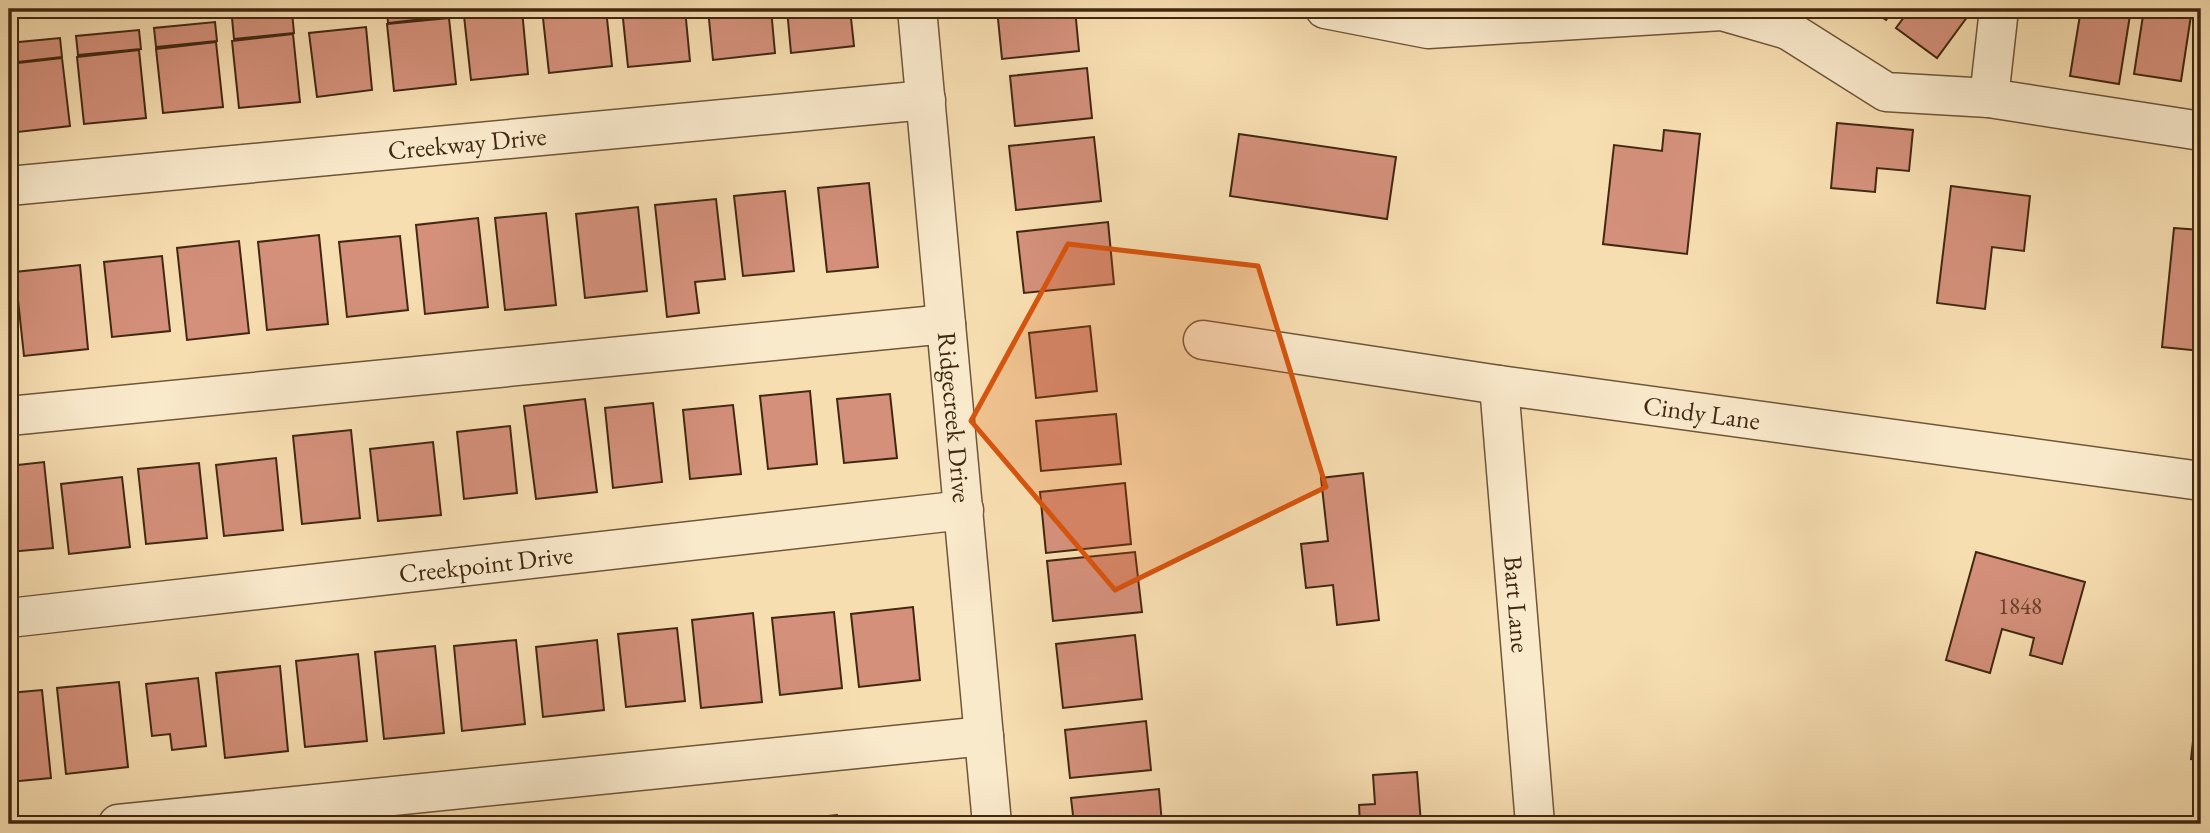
<svg xmlns="http://www.w3.org/2000/svg" width="2210" height="833" font-family="'EB Garamond',serif">
<rect width="100%" height="100%" fill="#f7deb1"/>
<filter id="stains"><feTurbulence type="fractalNoise" baseFrequency=".00286" numOctaves="4"/><feColorMatrix values="0 0 0 0 .2 0 0 0 0 .09 0 0 0 0 .02 0 0 0 .5 -.17"/></filter>
<radialGradient id="worn" r=".72"><stop offset=".6" stop-color="#630" stop-opacity="0"/><stop offset="1" stop-color="#630" stop-opacity=".3"/></radialGradient>
<!-- building -->
<path fill="#d4907b" stroke="#412812" stroke-width="2" d="M 387,9 L 449,9 L 450,16 L 388,23 Z
M 542,9 L 606,9 L 612,66 L 549,73 Z
M 622,9 L 685,9 L 690,61 L 628,67 Z
M 708,9 L 771,9 L 775,53 L 713,60 Z
M 787,9 L 850,9 L 854,46 L 791,53 Z
M 997,9 L 1075,9 L 1079,51 L 1002,59 Z
M 1870,9 L 1895,9 L 1886,20 Z
M 1910,9 L 1973,9 L 1937,58 L 1896,28 Z
M 2081,9 L 2131,9 L 2119,84 L 2070,76 Z
M 2144,9 L 2192,9 L 2181,81 L 2134,74 Z
M 522,10 L 528,74 L 471,80 L 464,16 Z
M 292,12 L 294,33 L 234,39 L 232,18 Z
M 449,18 L 456,84 L 394,91 L 387,24 Z
M 215,22 L 217,41 L 156,47 L 154,28 Z
M 366,27 L 372,90 L 317,97 L 309,33 Z
M 139,30 L 141,49 L 78,55 L 76,36 Z
M 293,34 L 300,102 L 239,108 L 232,41 Z
M 60,38 L 62,57 L 9,63 L 9,43 Z
M 216,42 L 223,107 L 163,113 L 156,49 Z
M 139,50 L 146,118 L 84,124 L 77,57 Z
M 62,58 L 70,126 L 9,133 L 9,64 Z
M 1087,68 L 1092,118 L 1015,126 L 1010,76 Z
M 1837,123 L 1913,130 L 1909,171 L 1877,168 L 1875,192 L 1831,188 Z
M 1664,130 L 1700,134 L 1687,254 L 1603,244 L 1614,145 L 1662,151 Z
M 1239,134 L 1396,157 L 1387,219 L 1230,196 Z
M 1094,137 L 1101,201 L 1016,210 L 1009,146 Z
M 869,183 L 878,267 L 827,272 L 818,188 Z
M 1951,186 L 2030,196 L 2024,251 L 1992,247 L 1985,309 L 1937,303 Z
M 785,191 L 794,271 L 743,276 L 734,196 Z
M 716,199 L 725,279 L 695,282 L 699,313 L 667,317 L 655,205 Z
M 638,207 L 647,291 L 585,298 L 576,214 Z
M 546,213 L 556,305 L 505,310 L 495,218 Z
M 478,218 L 488,307 L 425,314 L 416,225 Z
M 1108,222 L 1114,284 L 1024,293 L 1017,232 Z
M 2174,228 L 2201,230 L 2201,351 L 2162,347 Z
M 319,235 L 328,324 L 267,330 L 258,242 Z
M 400,236 L 408,310 L 347,317 L 339,242 Z
M 239,241 L 249,333 L 187,340 L 177,248 Z
M 162,256 L 170,331 L 112,337 L 104,262 Z
M 80,265 L 88,349 L 24,356 L 15,272 Z
M 1090,326 L 1097,391 L 1036,398 L 1029,333 Z
M 810,391 L 817,464 L 768,469 L 760,396 Z
M 890,394 L 897,458 L 844,463 L 837,399 Z
M 585,399 L 597,492 L 536,499 L 524,406 Z
M 653,403 L 662,482 L 613,488 L 605,408 Z
M 733,405 L 741,474 L 690,479 L 683,410 Z
M 1116,414 L 1121,464 L 1041,471 L 1036,421 Z
M 510,426 L 517,493 L 464,499 L 457,432 Z
M 351,430 L 360,518 L 302,524 L 293,436 Z
M 433,442 L 441,515 L 378,521 L 370,449 Z
M 276,458 L 283,530 L 224,536 L 216,465 Z
M 44,462 L 53,548 L 9,552 L 9,466 Z
M 199,463 L 207,538 L 146,544 L 138,469 Z
M 1363,473 L 1379,620 L 1337,625 L 1333,585 L 1306,588 L 1301,544 L 1328,541 L 1321,478 Z
M 122,477 L 130,547 L 69,554 L 61,484 Z
M 1125,483 L 1131,544 L 1046,553 L 1040,492 Z
M 1135,552 L 1142,612 L 1053,621 L 1047,561 Z
M 1976,552 L 2085,582 L 2062,664 L 2030,655 L 2034,638 L 2002,629 L 1990,673 L 1946,660 Z
M 913,607 L 920,680 L 859,687 L 851,614 Z
M 834,612 L 842,688 L 780,695 L 772,618 Z
M 753,613 L 762,702 L 701,708 L 692,620 Z
M 677,628 L 685,701 L 626,707 L 618,634 Z
M 1135,635 L 1142,699 L 1063,708 L 1056,644 Z
M 516,640 L 525,724 L 462,731 L 454,646 Z
M 597,640 L 604,710 L 543,717 L 536,647 Z
M 435,646 L 444,733 L 384,739 L 375,652 Z
M 358,654 L 367,741 L 305,747 L 296,661 Z
M 280,666 L 288,751 L 225,758 L 216,673 Z
M 2201,670 L 2201,760 L 2191,759 Z
M 198,678 L 206,746 L 172,750 L 170,734 L 152,736 L 146,684 Z
M 119,682 L 128,767 L 66,774 L 57,688 Z
M 42,690 L 51,778 L 9,782 L 9,693 Z
M 1146,721 L 1151,770 L 1070,778 L 1065,730 Z
M 1417,772 L 1421,824 L 1360,824 L 1359,805 L 1375,804 L 1373,775 Z
M 1159,789 L 1162,824 L 1074,824 L 1071,798 Z
M 837,815 L 838,824 L 789,824 L 789,820 Z
M 937,817 L 938,824 L 877,824 Z"/>
<g fill="none" stroke-linecap="round" stroke-linejoin="round">
<defs>
<g id="minor">
<path id="s1" d="M 917,9 L 992,824"/>
<path d="M 1325,9 L 1428,29 L 1722,11 L 1788,30"/>
<path d="M 1774,9 L 1788,30 L 1886,92 L 1989,98 L 2201,131"/>
<path d="M 1989,98 L 1999,9"/>
<path id="s2" d="M 9,186 L 926,100"/>
<path id="s3" d="M 1203,340 L 1499,385 L 2201,481"/>
<path id="s4" d="M 1499,385 L 1535,824"/>
<path d="M 9,416 L 946,324"/>
<path id="s5" d="M 9,618 L 964,510"/>
<path d="M 118,824 L 984,736"/>
</g>
</defs>
<!-- minor casing -->
<use href="#minor" stroke="#6e563a" stroke-width="41"/>
<!-- minor -->
<use href="#minor" stroke="#faeacc" stroke-width="38"/>
</g>
<!-- marked area -->
<path fill="#d7540d" fill-opacity="0.2" stroke="#d7540d" stroke-width="5" stroke-linejoin="round" d="M 1068,244 L 1258,266 L 1326,487 L 1115,590 L 971,421 Z"/>
<g text-anchor="middle" dominant-baseline="central" stroke-width="5" stroke-linejoin="round" paint-order="stroke">
<!-- number labels -->
<g font-size="23" fill="#66422c">
<text x="2020" y="606">1848</text>
</g>
<!-- street labels -->
<g font-size="26" fill="#412812" stroke="#faeacc">
<text stroke="none"><textPath href="#s2" startOffset="460">Creekway Drive</textPath></text>
<text stroke="none"><textPath href="#s3" startOffset="504">Cindy Lane</textPath></text>
<text stroke="none"><textPath href="#s1" startOffset="410">Ridgecreek Drive</textPath></text>
<text stroke="none"><textPath href="#s5" startOffset="480">Creekpoint Drive</textPath></text>
<text stroke="none"><textPath href="#s4" startOffset="220">Bart Lane</textPath></text>
</g>
</g>
<!-- margin -->
<rect width="2210" height="833" fill="none" stroke="#f7deb1" stroke-width="35"/>
<rect x="10" y="10" width="2189" height="812" fill="none" stroke="#412812" stroke-width="3.5"/>
<rect x="18" y="18" width="2175" height="798" fill="none" stroke="#412812" stroke-width="2"/>
<rect width="100%" height="100%" filter="url(#stains)"/>
<rect width="100%" height="100%" fill="url(#worn)"/>
</svg>
